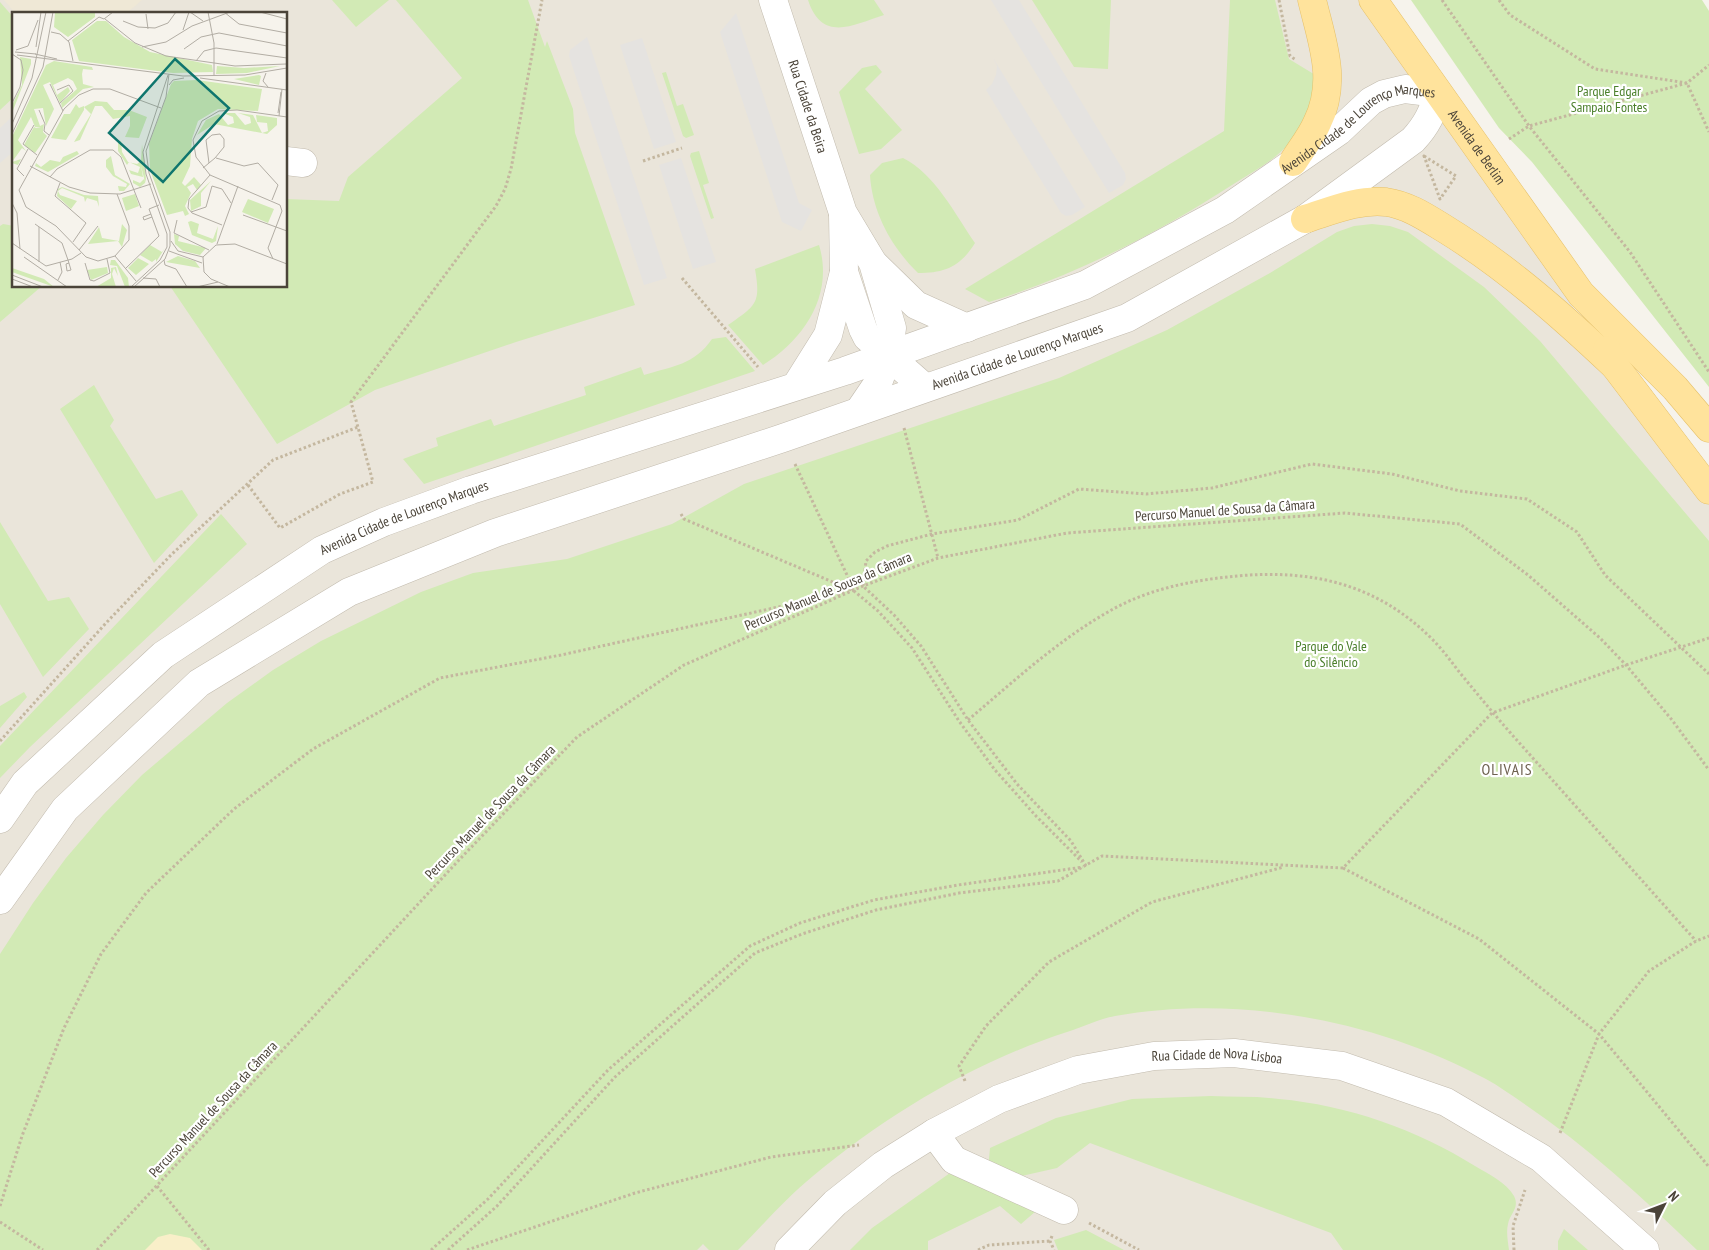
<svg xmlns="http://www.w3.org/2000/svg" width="1709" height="1250" font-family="'PT Sans Narrow',sans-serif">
<rect width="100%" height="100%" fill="#f6f3ec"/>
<!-- residential -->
<path fill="#eae5da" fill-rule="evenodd" d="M 0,0 L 1362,0 L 1709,505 L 1709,1250 L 0,1250 ZM 14,14 L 286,14 L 286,286 L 14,286 Z"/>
<!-- education -->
<path fill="#efe8d6" d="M 4,0 L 142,0 L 126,14 L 16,14 Z"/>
<!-- green -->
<path fill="#d2eab5" d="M 332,0 L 389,0 L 356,27 Z
M 396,0 L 528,0 L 545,47 L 547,41 L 573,109 L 575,133 L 635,305 L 516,342 L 375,390 L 277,444 L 170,286 L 286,286 L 286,199 L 339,201 L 348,177 L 462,78 Z
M 808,0 L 874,0 L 884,15 C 853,25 822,43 808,0 Z
M 1032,0 L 1111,0 L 1108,69 L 1074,67 Z
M 1230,0 L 1275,0 L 1289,59 L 1317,76 C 1311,103 1309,120 1290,142 C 1275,161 1252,172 1232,185 C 1158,233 1074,276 989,302 L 965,289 L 1224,131 Z
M 1411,0 L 1702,0 L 1709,11 L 1709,387 L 1532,162 L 1499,128 Z
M 0,2 L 14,18 L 14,97 L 0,110 Z
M 876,65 L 882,72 L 865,89 L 902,130 L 881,149 L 859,154 L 839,92 L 862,68 Z
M 666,72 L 677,106 L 683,104 L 694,135 L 686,138 L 683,136 L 662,73 Z
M 699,151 L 709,183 L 703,185 L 714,218 L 711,219 L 690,156 L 691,153 Z
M 903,158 C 935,174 955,214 975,243 C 960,267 945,273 918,273 C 892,248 872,212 870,175 L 882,163 Z
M 3,224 L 14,226 L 14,286 L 42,286 L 0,322 L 0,226 Z
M 1372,224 L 1390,226 L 1408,232 L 1484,287 L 1540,341 L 1709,541 L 1709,1250 L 1697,1250 C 1642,1197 1587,1146 1523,1103 C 1511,1095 1499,1086 1486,1079 C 1375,1020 1239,994 1115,1016 C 1099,1019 1083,1027 1067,1032 C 974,1062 888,1114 813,1176 C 786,1198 762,1226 738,1250 L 709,1250 L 703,1244 L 697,1250 L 0,1250 L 0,954 L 33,903 L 66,858 L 103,815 L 142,775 L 227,703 L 273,670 L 321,641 L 421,592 L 473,573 L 567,559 L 672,524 L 744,484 L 1059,378 L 1167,330 L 1270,273 L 1337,232 L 1354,226 Z
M 819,245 C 834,294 805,339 763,365 L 728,325 C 756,305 761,304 755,269 Z
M 726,337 L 755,371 L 424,484 L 403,459 L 438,446 L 436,438 L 491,419 L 494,426 L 586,395 L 584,387 L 641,367 L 644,375 C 673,366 694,365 712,339 Z
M 94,385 L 114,420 L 110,426 L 156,499 L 182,490 L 198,515 L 154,563 L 60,409 Z
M 221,514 L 247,544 L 30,747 L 0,778 L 0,746 Z
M 0,522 L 48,601 L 69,597 L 89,629 L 43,677 L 0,604 Z
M 24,692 L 27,697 L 0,728 L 0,706 Z
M 1211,1096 C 1234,1097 1257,1096 1279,1099 C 1347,1105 1418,1130 1475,1166 C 1488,1174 1506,1182 1514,1196 C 1520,1208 1510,1213 1508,1224 C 1506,1232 1508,1242 1509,1250 L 1343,1250 L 1331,1233 L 1090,1143 L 1057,1168 L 1013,1178 L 988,1169 L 990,1148 L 1056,1118 L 1132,1099 Z
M 950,1173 L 1036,1211 L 1021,1224 L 1000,1206 L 928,1241 L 928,1250 L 850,1250 L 872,1228 Z
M 1564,1229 L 1588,1250 L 1558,1250 L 1558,1241 Z
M 1086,1230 L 1124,1250 L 1058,1250 L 1054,1240 Z"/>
<!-- sand -->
<path fill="#f9efc9" d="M 170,1234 L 190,1238 L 202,1250 L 145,1250 L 158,1237 Z"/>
<!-- parking -->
<path fill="#e5e3e0" d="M 991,0 L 1019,0 L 1125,173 L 1126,179 L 1123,185 L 1109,193 Z
M 736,13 L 799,203 L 812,210 L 801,231 L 782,222 L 720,32 Z
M 587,37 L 667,278 L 644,285 L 569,56 L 570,50 Z
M 642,38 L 676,142 L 654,149 L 620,45 Z
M 993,58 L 1085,207 L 1072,215 L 1066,216 L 1061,213 L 986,90 L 992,84 L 996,75 L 997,66 Z
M 14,115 L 14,151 L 0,163 L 0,128 Z
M 681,158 L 716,262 L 693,269 L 659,165 Z"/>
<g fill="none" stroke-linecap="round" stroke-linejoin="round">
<defs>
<g id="minor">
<path id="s1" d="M 773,0 L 843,213 L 873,263 L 892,328 L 888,356 L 878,383 L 859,411"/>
<path d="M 286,161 L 303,163"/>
<path d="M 843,214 L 844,272 L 863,329 L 867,337 L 924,387"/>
<path d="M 875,265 L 916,305 L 967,328"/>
<path d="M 796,386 L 828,335 L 844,272"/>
<path id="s2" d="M 0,819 L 25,783 L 163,655 L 322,550 L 384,522 L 471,490 L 845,371 L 1085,285 L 1225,210 L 1339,131 L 1371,101 L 1384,94 L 1405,89 L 1438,93 C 1433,112 1427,125 1413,140 L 1305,219 L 1127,318 L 783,438 L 495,533 L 349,592 L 199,683 L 65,809 L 0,900"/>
<path d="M 934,1133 L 954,1160 L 1064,1210"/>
<path id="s3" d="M 789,1250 L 835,1203 L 883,1165 L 934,1133 L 999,1099 L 1078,1070 L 1154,1056 L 1234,1053 L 1342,1066 L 1446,1102 L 1541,1158 L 1645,1250"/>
</g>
<g id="major">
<path id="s4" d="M 1373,0 L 1581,294 L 1675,388 L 1709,428"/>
<path d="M 1293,162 C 1301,149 1311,137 1317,123 C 1338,81 1322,42 1312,0"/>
<path d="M 1305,219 C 1331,211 1358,199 1386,202 C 1408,205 1427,218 1445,229 C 1507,267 1562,316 1615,366"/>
<path d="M 1607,350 L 1615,366 L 1709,490"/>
</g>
</defs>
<!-- minor casing -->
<use href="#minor" stroke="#c2bbae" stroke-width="29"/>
<!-- major casing -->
<use href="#major" stroke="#e6c16a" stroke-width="29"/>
<!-- path -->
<path stroke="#c4b79f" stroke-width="3" stroke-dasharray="2.5 2.5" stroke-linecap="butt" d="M 1279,0 L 1290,56 L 1296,60
M 1442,0 L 1529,126 L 1630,252 L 1709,372
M 1499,0 L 1510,15 L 1595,69 L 1687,83 L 1709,65
M 1509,139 L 1529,126 L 1687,83 L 1709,132
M 1424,156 L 1456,176 L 1440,199 Z
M 643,161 L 682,148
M 682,278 L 758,367
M 904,428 L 938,558
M 795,464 L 854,590
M 248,485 L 280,528 L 340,494 L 373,482 L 351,402 L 496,206 L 505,189 L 511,169 L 542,0
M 681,514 L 684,519 L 854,591 L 878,611 L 912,648 L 959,721 L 995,770 L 1036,816 L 1082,862
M 968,720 C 1013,682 1057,641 1108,612 C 1147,589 1193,580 1237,576 C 1312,569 1378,584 1433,640 C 1445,652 1454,666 1465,679 C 1484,702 1503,725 1523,747 C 1580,811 1638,876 1696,941
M 0,741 L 106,623 L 171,555 L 273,460 L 358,427
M 1086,866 L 1071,841 L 1017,784 L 968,720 L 921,646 L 894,615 L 863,586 L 866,561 L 875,552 L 887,546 L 932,534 L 1018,520 L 1079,489 L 1146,494 L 1212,488 L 1312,464 L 1392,474 L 1460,491 L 1527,499 L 1577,532 L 1605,575 L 1709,674
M 1343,868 L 1479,939 L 1599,1034 L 1709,1167
M 965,1081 L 959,1066 L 986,1026 L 1049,962 L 1152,902 L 1284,867
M 1560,1133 L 1599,1034 L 1649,971 L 1696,941 L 1709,936
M 157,1186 L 209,1250
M 0,1206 L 22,1136 L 64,1028 L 101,954 L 146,893 L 234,809 L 313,749 L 440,678 L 561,655 L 846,592
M 0,1222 L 43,1250
M 1089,1223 L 1139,1250
M 1052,1236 L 1050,1241 L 1054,1250
M 97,1250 L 459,860 L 577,737 L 684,665 L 863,586 L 938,558 L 1067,533 L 1345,513 L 1460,524 L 1528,575 L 1600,638 L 1626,665 L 1672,720 L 1709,770
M 431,1250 L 488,1199 L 608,1070 L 750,946 L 800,923 L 874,900 L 958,885 L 1083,867
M 448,1250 L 497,1206 L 615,1077 L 755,953 L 802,934 L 876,910 L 959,893 L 1058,881 L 1102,856 L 1343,868 L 1492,713 L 1626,665 L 1709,638
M 467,1250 L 635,1193 L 771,1157 L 859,1145
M 978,1250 L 989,1245 L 1050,1241
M 1514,1250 L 1513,1226 L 1525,1190"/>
<!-- minor -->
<use href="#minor" stroke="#fff" stroke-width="28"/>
<!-- major -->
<use href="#major" stroke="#ffe39c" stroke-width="28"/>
</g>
<g text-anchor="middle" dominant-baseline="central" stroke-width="4.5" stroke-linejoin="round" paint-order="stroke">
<!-- park labels -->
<g font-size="14" fill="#4a7f2a" stroke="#fff">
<text x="1609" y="91">Parque Edgar<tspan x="1609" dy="16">Sampaio Fontes</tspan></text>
<text x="1331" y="646">Parque do Vale<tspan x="1331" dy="16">do Silêncio</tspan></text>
</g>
<!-- street labels -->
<g font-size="14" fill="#4b4439" stroke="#fff">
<text stroke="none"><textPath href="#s1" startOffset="112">Rua Cidade da Beira</textPath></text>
<text stroke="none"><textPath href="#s2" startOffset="1549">Avenida Cidade de Lourenço Marques</textPath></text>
<text stroke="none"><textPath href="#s4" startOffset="180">Avenida de Berlim</textPath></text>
<text transform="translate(1017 356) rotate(-19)">Avenida Cidade de Lourenço Marques</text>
<text transform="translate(1225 510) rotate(-4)">Percurso Manuel de Sousa da Câmara</text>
<text stroke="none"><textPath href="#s2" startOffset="511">Avenida Cidade de Lourenço Marques</textPath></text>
<text transform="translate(828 591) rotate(-23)">Percurso Manuel de Sousa da Câmara</text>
<text transform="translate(490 812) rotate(-46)">Percurso Manuel de Sousa da Câmara</text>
<text stroke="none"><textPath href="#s3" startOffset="485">Rua Cidade de Nova Lisboa</textPath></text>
<text transform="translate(213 1109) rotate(-47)">Percurso Manuel de Sousa da Câmara</text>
</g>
<!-- quarter labels -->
<g font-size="16" letter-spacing="1" fill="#6e6250" stroke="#fff">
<text x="1507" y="769">OLIVAIS</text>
</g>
</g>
<!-- overview -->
<g transform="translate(12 12)">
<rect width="275" height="275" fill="#f6f3ec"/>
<path d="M 43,0 L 83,0 L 83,5 L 56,25 L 42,15 ZM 85,9 L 94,9 L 112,25 L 138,40 L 200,53 L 201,60 L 161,61 L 67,49 L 60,28 ZM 8,45 L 19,47 L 19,52 L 0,101 L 0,93 L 10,73 ZM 42,49 L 80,55 L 81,58 L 71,57 L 70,62 L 71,72 L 82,75 L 71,77 L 50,96 L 49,91 L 65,77 L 61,69 L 56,66 L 41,73 L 45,83 L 56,75 L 58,79 L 48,91 L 38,70 L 31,73 L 42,97 L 34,114 L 31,96 L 22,97 L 28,114 L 32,112 L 31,120 L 35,124 L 23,141 L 12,133 L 22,115 L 24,116 L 29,115 L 23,115 L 19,105 L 6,128 L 14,139 L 10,136 L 0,150 L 9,147 L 6,153 L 0,151 L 0,125 L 34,53 ZM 205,54 L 232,56 L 268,54 L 235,61 L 204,62 ZM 247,63 L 249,64 L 247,73 L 222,67 ZM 185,68 L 250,77 L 246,99 L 206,97 L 186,109 L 180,127 L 178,154 L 170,171 L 173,174 L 182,165 L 189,173 L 185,178 L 181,172 L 175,175 L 179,181 L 173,194 L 177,202 L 173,204 L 171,199 L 155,203 L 138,158 L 137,132 L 159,72 L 162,69 ZM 83,89 L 95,90 L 102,98 L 117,98 L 135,105 L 127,126 L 113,125 L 118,114 L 118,104 L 101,107 L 90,94 L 83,94 L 68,128 L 62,130 L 79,102 L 72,95 ZM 64,92 L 67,96 L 72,94 L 72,98 L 54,128 L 39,126 L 52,102 L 58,102 ZM 211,101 L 223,101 L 233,113 L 239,111 L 238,105 L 226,101 L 241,103 L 250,121 L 256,119 L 255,111 L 245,110 L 244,103 L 265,106 L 265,113 L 255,122 L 202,112 L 185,123 L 194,108 L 207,102 L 216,113 L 222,111 L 221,105 ZM 109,129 L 110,140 L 116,150 L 125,152 L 129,149 L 130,132 L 134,167 L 133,171 L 128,175 L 121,171 L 121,168 L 128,171 L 132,167 L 133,170 L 129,154 L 131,165 L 119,162 L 117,158 L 126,161 L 128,155 L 117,150 L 115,153 L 106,139 L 106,130 ZM 65,139 L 67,142 L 36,160 L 23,154 L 26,145 L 24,151 L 29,155 L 38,148 L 48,150 L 51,145 ZM 99,144 L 103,163 L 118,172 L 112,179 L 107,179 L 106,174 L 114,175 L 115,172 L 101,164 L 94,155 L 94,148 ZM 199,169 L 189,181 L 189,194 L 179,199 L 178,188 ZM 50,175 L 72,183 L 86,184 L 87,195 L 85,189 L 75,186 L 73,190 L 72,185 L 50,176 L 46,179 L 48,183 L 65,189 L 59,197 L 45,184 L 46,177 ZM 123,182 L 127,194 L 114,199 L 110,186 ZM 236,187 L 262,197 L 256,211 L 230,200 ZM 179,209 L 187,212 L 185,221 L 201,227 L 206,214 L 204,229 L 200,231 L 180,223 L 176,210 ZM 110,212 L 115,218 L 110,235 L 106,229 L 76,232 L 87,215 L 90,226 L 107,229 ZM 162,222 L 167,224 L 166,229 L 194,236 L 188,243 L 171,239 L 163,232 ZM 138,233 L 150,240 L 147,244 L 153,236 L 144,250 L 144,247 L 140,250 L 128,243 ZM 166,244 L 183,249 L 188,256 L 154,250 ZM 126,246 L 137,252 L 124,263 L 116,256 ZM 99,248 L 103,248 L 116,266 L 117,275 L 113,275 L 105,254 L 98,253 ZM 95,255 L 96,261 L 79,268 L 75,258 ZM 104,255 L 106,264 L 102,256 L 100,262 L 104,275 L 84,275 L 99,266 L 99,256 ZM 0,256 L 32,267 L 42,275 L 0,260 Z" fill="#d2eab5"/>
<path fill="none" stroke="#b2ada4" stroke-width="1" d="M 122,0 L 142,0M 178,0 L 191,9M 196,0 L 202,31 L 202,63M 212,0 L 227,12 L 275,21M 248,0 L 275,7M 134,2 L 136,17M 87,5 L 92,7 L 101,0M 93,7 L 123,31 L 154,44 L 223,54 L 274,52M 111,9 L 126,15 L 143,16 L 156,11 L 164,0M 171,18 L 177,0M 39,20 L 48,22 L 57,30 L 61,49M 56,29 L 87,5M 24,35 L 29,0M 130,35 L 154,30 L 180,14 L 218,0M 172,37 L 189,25 L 207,21 L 275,34M 4,38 L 16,34 L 26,8M 3,40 L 24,42M 23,42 L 45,47M 5,43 L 171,64 L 233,63 L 275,56M 184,49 L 192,39 L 204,36 L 275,46M 254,61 L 251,69 L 256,75M 188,66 L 275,78M 38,72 L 51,99M 157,73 L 161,68 L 172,66M 45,78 L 57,73 L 61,79 L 47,92M 0,91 L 8,75 L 11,58 L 9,48 L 0,42M 27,98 L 33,112 L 32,119 L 37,123M 266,101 L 269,80M 267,104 L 270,77M 0,112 L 20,66 L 34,0M 22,113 L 11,132 L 25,143M 0,122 L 31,55 L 41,0M 204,146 L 232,154 L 246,151 L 266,173M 18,154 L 57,175 L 78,181 L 108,182 L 139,172M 191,156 L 203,146 L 212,135 L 212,127 L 208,122 L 200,123 L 194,128 L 197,151M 198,163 L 177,187 L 176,196 L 180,201 L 210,213M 12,164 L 5,157 L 16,137M 38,165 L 45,157 L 78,138 L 101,138 L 109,145 L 129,196M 48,171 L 43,184 L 74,211 L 61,230M 105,182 L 117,214 L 117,228 L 103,244 L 86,249 L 74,245 L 44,214 L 14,195 L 7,178 L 52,97 L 67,83 L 81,77 L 98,77 L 149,96M 260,188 L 266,173M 0,191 L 5,201 L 8,237M 179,200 L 194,195 L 200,174 L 210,177 L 219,191M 139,202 L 131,205 L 132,208 L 140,205M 231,203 L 275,219M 165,208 L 162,221 L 197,238M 23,212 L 50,231 L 56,248 L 59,258 L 55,259 L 54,252 L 57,251M 159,229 L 166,239 L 191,245M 0,231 L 34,254 L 60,247 L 69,241M 205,232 L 226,174M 67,238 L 86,214M 157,239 L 190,251M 103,244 L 124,269M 12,245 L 55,275M 261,247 L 256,236 L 270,199 L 268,193 L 198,163 L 184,145 L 181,128 L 190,109 L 207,99 L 225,98 L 275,105M 152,248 L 153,253 L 164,257 L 175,275M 27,250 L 27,215M 73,251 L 78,268 L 82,269 L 98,261 L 95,247M 113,257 L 147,224 L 137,197 L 147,193M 0,263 L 31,275M 131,266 L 144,267 L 148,275M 0,267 L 21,275M 46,268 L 50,260 L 48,250M 119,275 L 148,248 L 155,235 L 155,222 L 134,162 L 131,140 L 156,63M 122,275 L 153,247 L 158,234 L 158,220 L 137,161 L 134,139 L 154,85 L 157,62M 185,275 L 206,270M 218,275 L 199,267 L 192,260 L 191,245 L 204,233 L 223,232 L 275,252"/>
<path fill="#0f766e" fill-opacity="0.15" stroke="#0f766e" stroke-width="2.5" d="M 163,47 L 217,96 L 151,170 L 97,121 Z"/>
<rect width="275" height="275" fill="none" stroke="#4b4439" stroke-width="2.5"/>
</g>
<!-- north arrow -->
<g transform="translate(1664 1205) rotate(48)" stroke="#ffffff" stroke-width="4" paint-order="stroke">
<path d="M0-4L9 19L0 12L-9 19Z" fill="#4b4439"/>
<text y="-8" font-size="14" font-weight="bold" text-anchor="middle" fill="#4b4439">N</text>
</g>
</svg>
